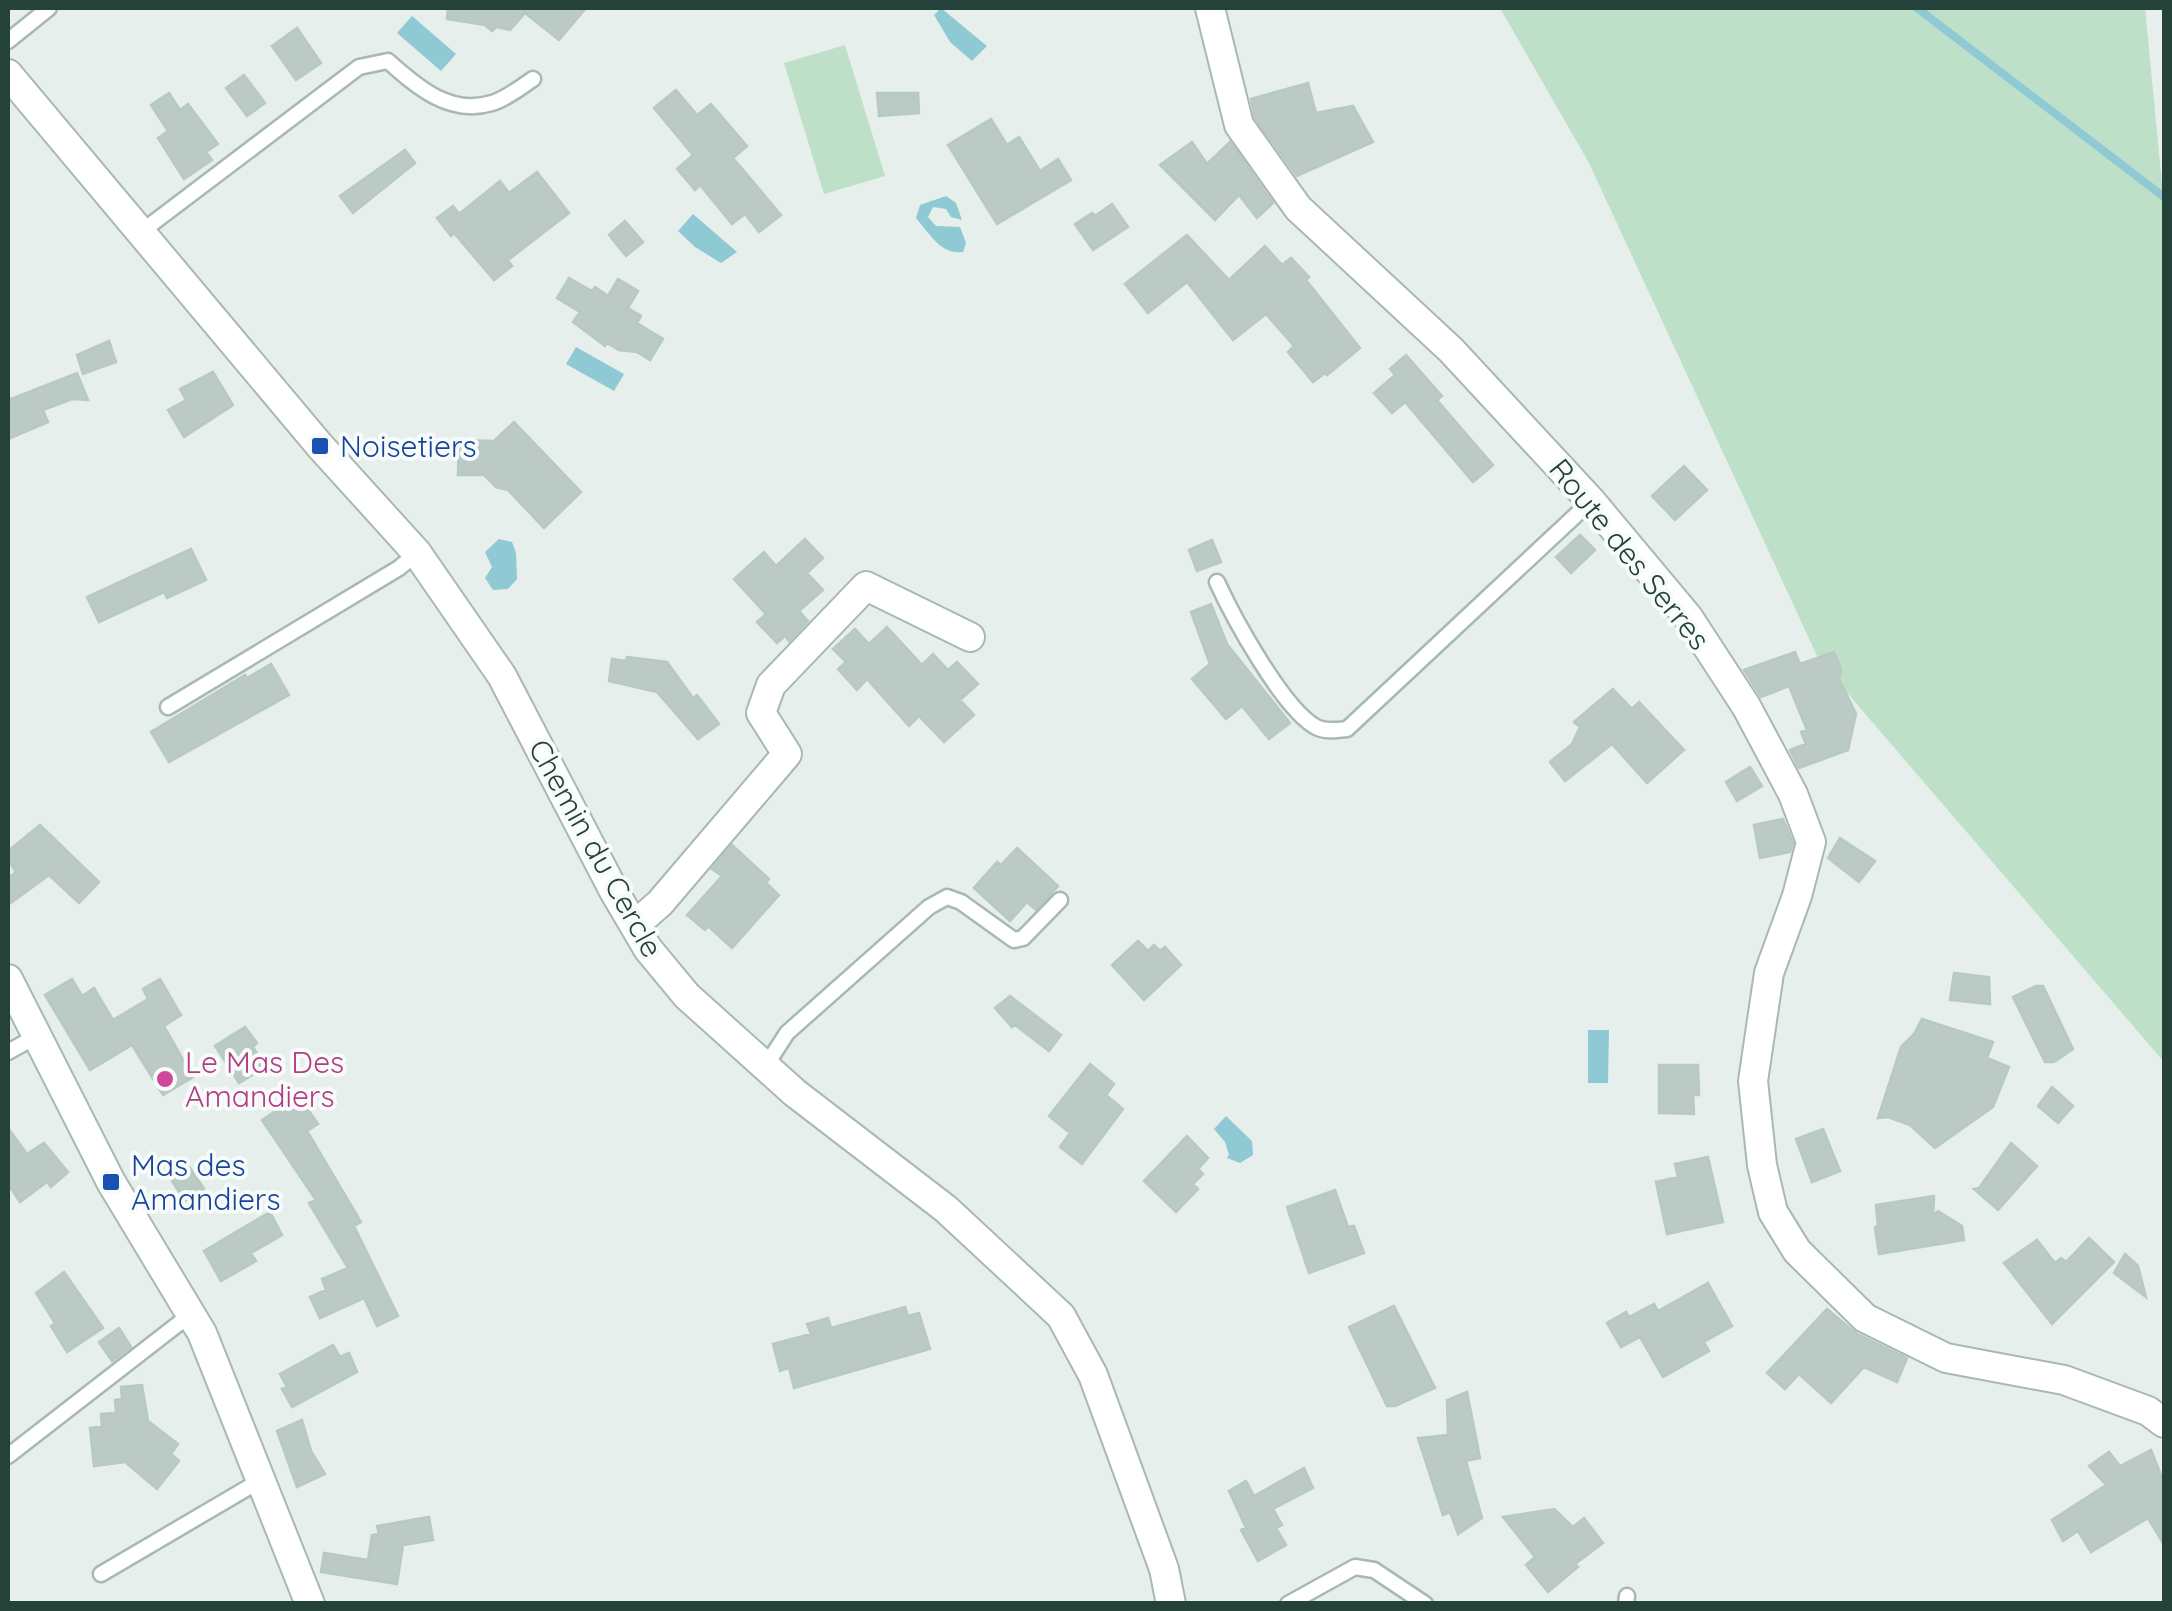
<svg xmlns="http://www.w3.org/2000/svg" width="2172" height="1611" font-family="Quicksand,sans-serif">
<rect width="100%" height="100%" fill="#e6efeb"/>
<!-- green -->
<path fill="#bfe0c8" d="M 1500,8 L 2145,8 L 2164,205 L 2164,1062 L 1819,660 L 1589,163 Z
M 845,45 L 885,176 L 824,194 L 784,63 Z"/>
<!-- water -->
<path fill="#8ec9d4" d="M 941,8 L 987,46 L 972,61 L 950,42 L 934,15 Z
M 412,16 L 456,54 L 441,71 L 397,33 Z
M 946,196 L 956,203 L 962,220 L 951,217 L 946,209 L 933,207 L 928,217 L 936,226 L 960,227 L 966,243 L 963,252 C 941,255 929,233 916,218 L 920,205 Z
M 693,214 L 737,252 L 721,263 L 695,247 L 678,231 Z
M 576,347 L 624,374 L 614,391 L 566,364 Z
M 499,539 L 512,542 L 516,553 L 517,579 L 508,589 L 493,590 L 485,578 L 492,567 L 485,552 Z
M 1588,1030 L 1609,1030 L 1608,1083 L 1588,1083 Z
M 1226,1116 L 1252,1141 L 1253,1155 L 1240,1163 L 1227,1158 L 1229,1155 L 1225,1142 L 1214,1129 Z"/>
<g fill="none" stroke-linecap="round" stroke-linejoin="round">
<!-- stream -->
<path stroke="#8ec9d4" stroke-width="8" d="M 1917,8 L 2164,197"/>
</g>
<!-- building -->
<path fill="#bbcac4" stroke="#b8c9c2" stroke-width="2.5" d="M 448,8 L 586,8 L 559,40 L 525,13 L 510,30 L 496,27 L 492,31 L 485,25 L 447,19 Z
M 297,28 L 321,63 L 296,80 L 272,46 Z
M 244,75 L 265,103 L 247,116 L 226,88 Z
M 1308,83 L 1316,113 L 1353,106 L 1373,142 L 1297,176 L 1255,118 L 1251,99 Z
M 676,90 L 697,115 L 711,104 L 747,146 L 733,158 L 781,215 L 759,232 L 745,214 L 732,224 L 700,185 L 695,190 L 677,169 L 693,155 L 654,108 Z
M 169,93 L 180,110 L 188,104 L 218,144 L 206,152 L 212,160 L 184,179 L 158,138 L 168,131 L 151,105 Z
M 877,93 L 918,93 L 919,113 L 879,116 Z
M 991,119 L 1007,145 L 1019,137 L 1040,171 L 1058,159 L 1071,180 L 997,224 L 948,145 Z
M 1192,142 L 1207,164 L 1230,142 L 1273,203 L 1257,218 L 1239,195 L 1215,220 L 1160,165 Z
M 405,150 L 415,163 L 353,213 L 340,196 Z
M 537,172 L 569,213 L 508,260 L 512,266 L 494,280 L 454,233 L 451,236 L 437,218 L 453,206 L 459,214 L 500,181 L 509,193 Z
M 1112,204 L 1128,227 L 1093,250 L 1075,224 L 1092,213 L 1095,216 Z
M 625,221 L 643,242 L 626,256 L 609,235 Z
M 1187,235 L 1229,280 L 1265,246 L 1282,265 L 1291,258 L 1309,277 L 1306,280 L 1360,348 L 1327,375 L 1325,373 L 1313,382 L 1288,352 L 1294,346 L 1266,314 L 1233,340 L 1187,282 L 1148,313 L 1125,284 Z
M 569,278 L 592,291 L 595,287 L 608,296 L 618,279 L 638,291 L 628,308 L 641,316 L 637,323 L 663,339 L 650,360 L 637,352 L 619,350 L 607,343 L 605,346 L 573,322 L 580,312 L 557,298 Z
M 109,341 L 116,362 L 83,374 L 77,355 Z
M 1406,355 L 1442,396 L 1437,400 L 1493,465 L 1473,482 L 1405,402 L 1392,413 L 1374,393 L 1395,375 L 1390,369 Z
M 213,372 L 233,405 L 184,437 L 168,410 L 186,400 L 180,389 Z
M 77,373 L 88,400 L 72,399 L 43,410 L 48,422 L 8,439 L 8,400 Z
M 514,422 L 581,492 L 544,528 L 508,490 L 496,487 L 484,475 L 458,475 L 459,440 L 494,441 Z
M 1684,466 L 1707,490 L 1675,520 L 1652,496 Z
M 1580,535 L 1595,550 L 1571,573 L 1556,557 Z
M 805,539 L 823,558 L 807,573 L 823,590 L 799,611 L 808,621 L 789,641 L 785,636 L 777,643 L 757,622 L 766,614 L 734,579 L 764,552 L 776,566 Z
M 1212,540 L 1221,562 L 1197,571 L 1189,550 Z
M 191,549 L 206,580 L 167,598 L 164,592 L 99,622 L 87,597 Z
M 1211,604 L 1227,644 L 1290,723 L 1269,739 L 1242,706 L 1226,719 L 1192,679 L 1210,664 L 1191,612 Z
M 887,627 L 922,665 L 933,654 L 948,670 L 957,662 L 978,684 L 960,700 L 974,715 L 944,742 L 919,716 L 909,726 L 867,679 L 857,690 L 838,669 L 846,662 L 833,649 L 855,629 L 869,644 Z
M 1795,652 L 1800,664 L 1834,652 L 1841,669 L 1839,679 L 1856,714 L 1848,750 L 1799,768 L 1790,750 L 1806,744 L 1801,732 L 1807,730 L 1789,686 L 1761,697 L 1744,670 Z
M 627,657 L 667,662 L 693,698 L 697,695 L 719,724 L 698,739 L 657,692 L 609,681 L 612,659 L 626,661 Z
M 271,664 L 289,695 L 169,762 L 151,732 L 245,675 L 247,678 Z
M 1613,689 L 1632,709 L 1639,702 L 1684,750 L 1647,783 L 1612,744 L 1565,781 L 1550,762 L 1572,744 L 1580,727 L 1574,722 Z
M 1750,767 L 1762,786 L 1737,801 L 1726,782 Z
M 1783,819 L 1793,843 L 1790,852 L 1760,858 L 1754,825 Z
M 40,825 L 99,882 L 79,903 L 49,875 L 8,905 L 8,878 L 16,872 L 8,860 L 8,851 Z
M 1840,838 L 1875,861 L 1859,882 L 1828,858 Z
M 732,845 L 769,879 L 766,883 L 779,895 L 732,948 L 708,926 L 705,930 L 687,915 L 722,876 L 712,869 Z
M 1017,848 L 1058,886 L 1036,910 L 1027,902 L 1010,921 L 974,888 L 997,862 L 1001,865 Z
M 1138,941 L 1148,951 L 1154,945 L 1160,951 L 1165,947 L 1181,965 L 1144,1000 L 1112,965 Z
M 1954,973 L 1989,977 L 1990,1004 L 1950,1000 Z
M 72,979 L 82,996 L 94,988 L 113,1020 L 148,999 L 143,989 L 160,979 L 181,1015 L 164,1026 L 193,1077 L 163,1095 L 132,1045 L 90,1070 L 45,995 Z
M 2036,986 L 2043,986 L 2073,1049 L 2054,1062 L 2045,1062 L 2013,997 Z
M 1010,996 L 1061,1035 L 1049,1051 L 1015,1025 L 1012,1027 L 995,1008 Z
M 1922,1019 L 1993,1042 L 1987,1058 L 2009,1067 L 1993,1107 L 1935,1148 L 1910,1125 L 1888,1117 L 1878,1118 L 1901,1047 L 1914,1034 Z
M 245,1027 L 257,1043 L 253,1047 L 265,1067 L 239,1083 L 215,1046 Z
M 1090,1064 L 1114,1084 L 1106,1095 L 1123,1109 L 1082,1164 L 1060,1147 L 1070,1133 L 1049,1116 Z
M 1659,1065 L 1698,1065 L 1699,1095 L 1693,1095 L 1694,1114 L 1659,1113 Z
M 2052,1087 L 2073,1106 L 2058,1123 L 2038,1106 Z
M 290,1101 L 294,1106 L 302,1101 L 318,1124 L 307,1131 L 361,1222 L 354,1226 L 398,1316 L 377,1326 L 364,1298 L 320,1318 L 310,1297 L 326,1290 L 322,1279 L 348,1268 L 309,1203 L 316,1200 L 262,1120 Z
M 8,1128 L 27,1154 L 44,1143 L 68,1172 L 51,1187 L 47,1182 L 20,1202 L 8,1184 Z
M 1823,1129 L 1840,1171 L 1812,1182 L 1796,1139 Z
M 1187,1136 L 1208,1158 L 1198,1169 L 1203,1174 L 1193,1184 L 1198,1189 L 1176,1212 L 1144,1181 Z
M 2011,1143 L 2037,1166 L 1998,1210 L 1974,1189 L 1979,1188 Z
M 1708,1157 L 1723,1222 L 1667,1234 L 1656,1182 L 1678,1177 L 1675,1164 Z
M 190,1168 L 204,1189 L 185,1201 L 172,1181 Z
M 1335,1190 L 1348,1227 L 1354,1226 L 1364,1253 L 1309,1273 L 1287,1207 Z
M 1934,1196 L 1933,1216 L 1938,1211 L 1962,1226 L 1964,1240 L 1879,1254 L 1875,1227 L 1878,1226 L 1876,1205 Z
M 270,1212 L 282,1235 L 251,1253 L 256,1261 L 221,1281 L 204,1251 Z
M 2089,1238 L 2114,1262 L 2052,1324 L 2004,1263 L 2037,1240 L 2055,1263 L 2061,1258 L 2066,1262 Z
M 2125,1254 L 2138,1266 L 2146,1297 L 2114,1273 Z
M 64,1272 L 103,1328 L 67,1352 L 51,1326 L 55,1323 L 36,1293 Z
M 1708,1283 L 1732,1326 L 1704,1342 L 1709,1351 L 1663,1377 L 1640,1337 L 1621,1347 L 1607,1323 L 1626,1312 L 1629,1317 L 1654,1304 L 1658,1311 Z
M 1394,1306 L 1435,1388 L 1395,1406 L 1387,1406 L 1349,1327 Z
M 905,1307 L 908,1316 L 919,1313 L 930,1349 L 794,1388 L 789,1368 L 780,1371 L 773,1344 L 811,1334 L 807,1324 L 828,1318 L 831,1328 Z
M 1827,1309 L 1857,1334 L 1907,1358 L 1897,1382 L 1864,1367 L 1831,1403 L 1799,1374 L 1785,1389 L 1767,1373 Z
M 119,1328 L 131,1347 L 112,1361 L 99,1342 Z
M 333,1345 L 340,1357 L 349,1353 L 357,1372 L 292,1407 L 282,1389 L 287,1387 L 280,1374 Z
M 142,1385 L 148,1421 L 178,1444 L 171,1454 L 179,1461 L 157,1489 L 125,1462 L 94,1466 L 90,1428 L 102,1427 L 101,1414 L 116,1413 L 115,1400 L 122,1399 L 121,1387 Z
M 1467,1392 L 1480,1458 L 1466,1461 L 1482,1518 L 1458,1534 L 1450,1512 L 1443,1515 L 1418,1438 L 1448,1435 L 1447,1400 Z
M 302,1420 L 311,1451 L 325,1474 L 297,1487 L 277,1431 Z
M 2151,1450 L 2164,1483 L 2164,1545 L 2148,1518 L 2091,1552 L 2078,1531 L 2063,1541 L 2052,1520 L 2106,1485 L 2089,1466 L 2109,1452 L 2120,1466 Z
M 1304,1468 L 1313,1488 L 1273,1509 L 1282,1525 L 1276,1528 L 1286,1545 L 1258,1561 L 1241,1530 L 1246,1528 L 1229,1491 L 1246,1481 L 1254,1496 Z
M 1554,1509 L 1573,1527 L 1584,1518 L 1603,1543 L 1575,1564 L 1578,1567 L 1548,1592 L 1526,1565 L 1535,1557 L 1503,1517 Z
M 429,1517 L 433,1540 L 403,1545 L 397,1584 L 321,1572 L 324,1553 L 368,1560 L 372,1535 L 379,1534 L 377,1526 Z"/>
<g fill="none" stroke-linecap="round" stroke-linejoin="round">
<defs>
<path id="lane" d="M 8,41 L 49,8
M 141,232 L 359,67 L 388,61 C 417,87 450,116 492,103 C 506,99 521,87 533,79
M 1217,582 C 1233,617 1283,709 1316,727 C 1325,732 1337,730 1347,729 L 1591,501
M 168,707 L 399,568 L 417,553
M 8,1052 L 37,1036
M 765,1067 L 787,1033 L 929,907 L 947,897 L 961,902 L 1014,940 L 1023,938 L 1060,900
M 8,1456 L 191,1314
M 101,1574 L 261,1480
M 1288,1604 L 1355,1567 L 1374,1570 L 1425,1604
M 1626,1604 L 1627,1596"/>
<path id="street" d="M 1210,8 L 1239,125 L 1298,208 L 1451,350 L 1591,501 L 1688,617 L 1746,706 L 1793,794 L 1811,842 L 1797,896 L 1769,973 L 1753,1081 L 1762,1165 L 1773,1212 L 1797,1251 L 1865,1318 L 1946,1358 L 2064,1380 L 2148,1411 L 2164,1423
M 8,74 L 320,446 L 417,553 L 502,676 L 615,893 L 648,949 L 687,996 L 795,1093 L 946,1209 L 1061,1316 L 1093,1375 L 1164,1569 L 1171,1604
M 635,925 L 660,903 L 787,754 L 761,713 L 771,685 L 866,586 L 970,637
M 8,979 L 111,1182 L 202,1333 L 310,1604"/>
</defs>
<!-- lane casing -->
<use href="#lane" stroke="#a8b8b2" stroke-width="19"/>
<!-- street casing -->
<use href="#street" stroke="#a8b8b2" stroke-width="32"/>
<!-- lane -->
<use href="#lane" stroke="#fff" stroke-width="14"/>
<!-- street -->
<use href="#street" stroke="#fff" stroke-width="28"/>
</g>
<!-- markers -->
<g fill="#1a4fb4" stroke="#f7fbf9" stroke-width="4">
<rect x="310" y="436" width="20" height="20" rx="5"/>
<rect x="101" y="1172" width="20" height="20" rx="5"/>
</g>
<circle fill="#d1479c" stroke="#f7fbf9" stroke-width="4" cx="165" cy="1079" r="10"/>
<g text-anchor="middle" dominant-baseline="central" stroke-width="8" stroke-linejoin="round" paint-order="stroke">
<!-- transit labels -->
<g font-size="30" fill="#164399" stroke="#f7fbf9" text-anchor="start">
<text x="340" y="446">Noisetiers</text>
<text x="131" y="1165">Mas des<tspan x="131" dy="34">Amandiers</tspan></text>
</g>
<!-- street labels -->
<g font-size="30" fill="#24423a" stroke="#f7fbf9">
<text transform="translate(1630 554) rotate(51)">Route des Serres</text>
<text transform="translate(596 848) rotate(61)">Chemin du Cercle</text>
</g>
<!-- hotel labels -->
<g font-size="30" fill="#b23c85" stroke="#f7fbf9" text-anchor="start">
<text x="185" y="1062">Le Mas Des<tspan x="185" dy="34">Amandiers</tspan></text>
</g>
</g>
<!-- border -->
<rect width="2172" height="1611" fill="none" stroke="#24423a" stroke-width="20"/>
</svg>
